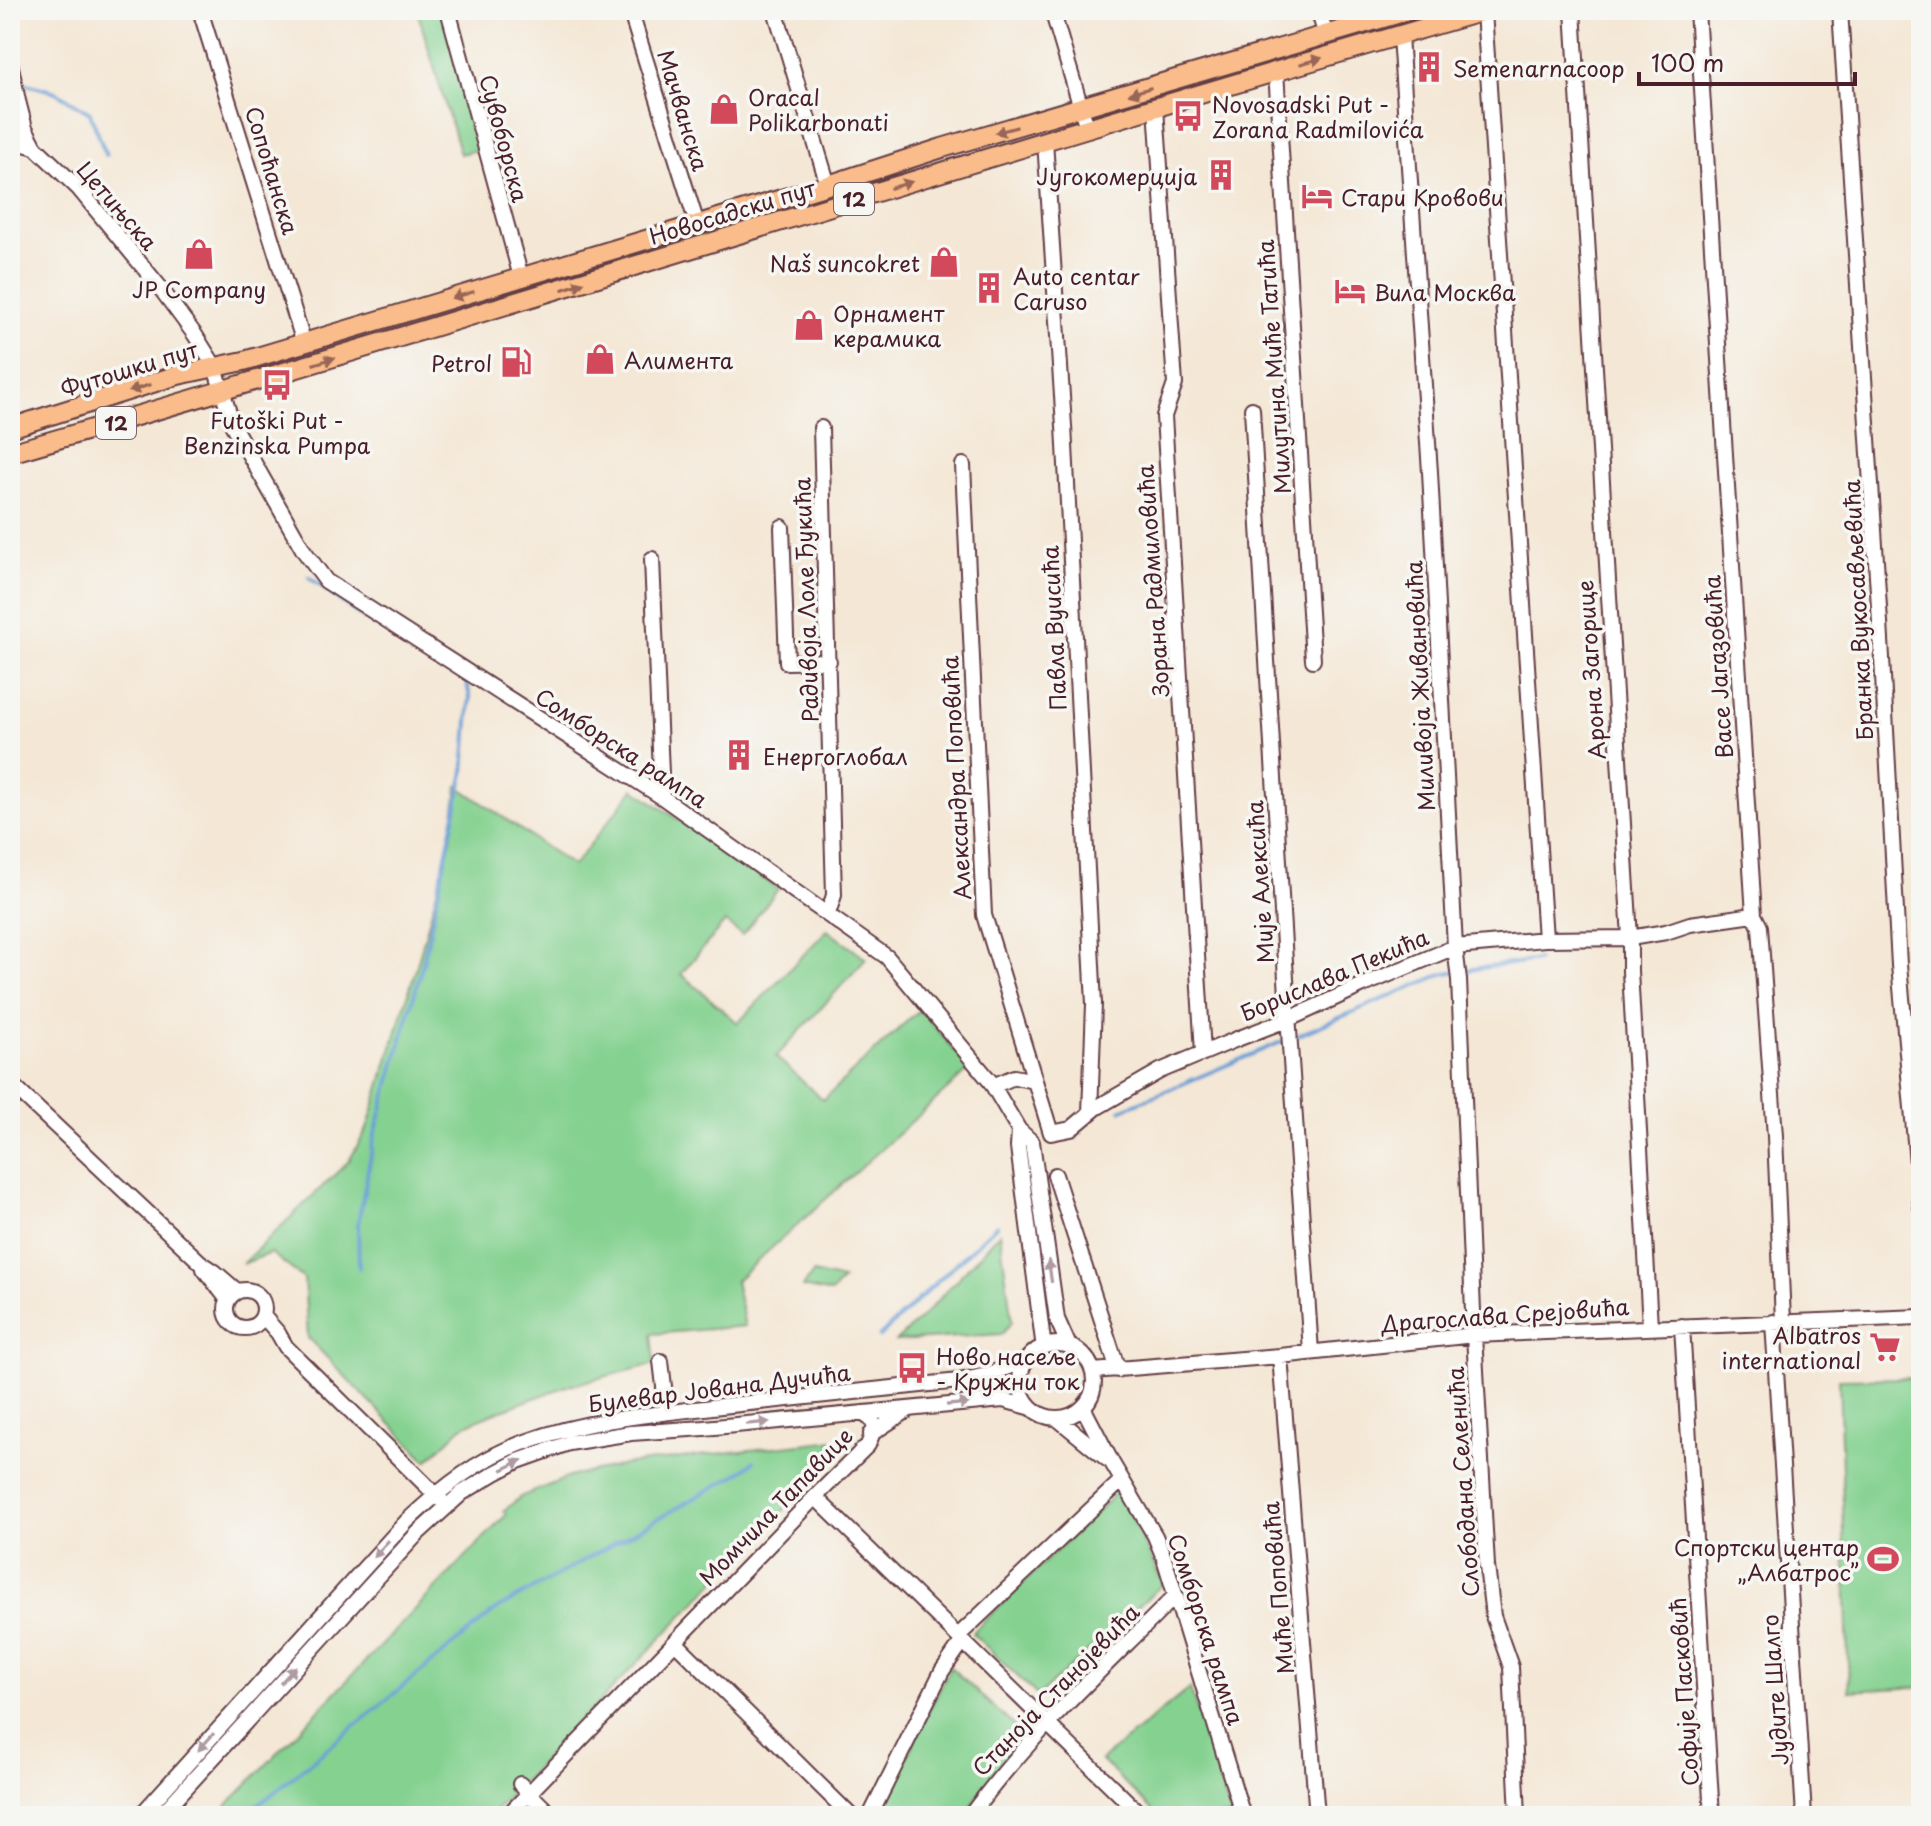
<svg xmlns="http://www.w3.org/2000/svg" width="1931" height="1826" font-family="'Playpen Sans',sans-serif">
<rect width="100%" height="100%" fill="#f6f6f2"/>
<filter id="ink" filterUnits="userSpaceOnUse"><feTurbulence type="fractalNoise" baseFrequency=".0125" numOctaves="2"/><feDisplacementMap in="SourceGraphic" scale="16" xChannelSelector="R" yChannelSelector="G"/><feConvolveMatrix kernelMatrix="1 2 1 2 8 2 1 2 1" color-interpolation-filters="sRGB"/></filter>
<filter id="wash" filterUnits="userSpaceOnUse"><feTurbulence type="fractalNoise" baseFrequency=".006" numOctaves="4" result="noise"/><feDisplacementMap in="SourceGraphic" scale="32" xChannelSelector="R" yChannelSelector="G"/><feGaussianBlur stdDeviation="1.8" result="paint"/><feColorMatrix in="noise" values="0 0 0 0 0 0 0 0 0 0 0 0 0 0 0 0 0 1.4 0 .05"/><feComposite in="paint" operator="in"/></filter>
<g filter="url(#wash)">
<rect width="100%" height="100%" fill="#f4e7d5"/>
<!-- green -->
<path fill="#84d190" stroke="#67785e" stroke-width="2" d="M 417,10 L 443,10 L 481,149 L 460,154 Z
M 458,786 L 573,866 L 634,789 L 778,889 L 742,935 L 725,922 L 681,974 L 738,1023 L 827,930 L 866,959 L 776,1057 L 823,1100 L 920,1009 L 970,1069 L 735,1281 L 745,1326 L 652,1334 L 655,1364 L 567,1386 L 483,1417 L 462,1427 L 427,1461 L 308,1338 L 304,1279 L 271,1253 L 242,1264 L 349,1161 L 367,1129 L 417,965 L 451,839 Z
M 1000,1233 L 1012,1322 L 1002,1334 L 896,1341 L 927,1312 Z
M 813,1273 L 843,1280 L 831,1293 L 802,1287 Z
M 1917,1378 L 1921,1432 L 1921,1687 L 1849,1691 L 1839,1379 Z
M 853,1438 L 490,1816 L 217,1816 L 506,1515 L 503,1511 L 522,1496 L 572,1476 L 629,1464 Z
M 1119,1490 L 1163,1584 L 1038,1696 L 972,1633 Z
M 950,1667 L 1027,1738 L 998,1770 L 963,1816 L 880,1816 L 913,1744 Z
M 1190,1688 L 1231,1816 L 1158,1816 L 1101,1760 Z"/>
<g fill="none" stroke-linecap="round" stroke-linejoin="round">
<!-- stream -->
<path stroke="#699ed5" stroke-width="4" d="M 27,84 L 56,92 L 90,113 L 106,155
M 309,577 L 355,612 L 453,671
M 1294,1037 L 1445,973 L 1538,960
M 1121,1110 L 1286,1040
M 359,1268 L 358,1223 L 375,1134 L 423,963 L 464,772 L 470,697 L 466,679 L 463,677
M 879,1337 L 997,1225
M 240,1816 L 266,1799 L 497,1609 L 741,1472 L 754,1461"/>
</g>
</g>
<g filter="url(#ink)">
<g fill="none" stroke-linecap="round" stroke-linejoin="round">
<defs>
<path id="minor" d="M 200,10 L 304,343
M 448,10 L 521,277
M 630,10 L 697,224
M 775,10 L 828,185
M 1052,10 L 1087,128
M 1318,10 L 1326,35
M 1573,10 C 1593,319 1610,629 1630,938 L 1630,971 L 1650,1326
M 1697,10 L 1754,915 L 1760,927 L 1775,1136 L 1783,1321
M 1840,10 L 1880,622 L 1899,965 L 1921,1207
M 1484,11 L 1545,939
M 1400,36 L 1430,472 L 1455,947 L 1459,980 L 1474,1335 L 1487,1566 L 1493,1616 L 1511,1667 L 1518,1816
M 10,62 L 18,101 L 25,128 L 35,147 L 79,189 L 158,285 L 195,335 L 215,367 L 233,426 L 304,551 L 326,581 L 662,797 L 887,957 L 990,1081 L 1019,1130 L 1032,1142 L 1057,1319 L 1069,1346
M 1276,71 L 1313,660
M 1156,108 L 1175,384 L 1164,416 L 1203,1053
M 10,140 L 35,147
M 1045,141 L 1064,426 L 1094,1004 L 1090,1113
M 1252,409 L 1290,1046 L 1311,1352
M 821,428 L 834,895 L 828,914
M 963,465 L 984,915 L 1035,1081
M 782,527 L 787,662 L 829,661
M 652,559 L 662,797
M 10,1083 L 200,1262 L 215,1272 L 237,1291
M 993,1086 L 1014,1077 L 1035,1081 L 1051,1133 L 1071,1129 L 1096,1108 L 1160,1071 L 1237,1039 L 1289,1019 L 1361,986 L 1455,947 L 1545,939 L 1630,938 L 1666,932 L 1690,924 L 1754,915
M 1019,1130 L 1018,1147 L 1043,1341 L 1043,1347
M 1055,1175 L 1118,1370
M 204,1269 L 228,1300
M226 1309a19 19 0 1 1 38 0a19 19 0 1 1-38 0Z
M 263,1316 L 278,1333 L 286,1347 L 441,1500
M 1773,1322 L 1804,1816
M 1682,1326 L 1712,1816
M1020 1381a37 37 0 1 1 74 0a37 37 0 1 1-74 0Z
M 1280,1356 L 1317,1816
M 661,1361 L 667,1412
M 1093,1371 L 1280,1356 L 1474,1335 L 1921,1317
M 1084,1406 L 1086,1413 L 1112,1463 L 1155,1536 L 1164,1558 L 1243,1816
M 1058,1419 L 1107,1459
M 871,1434 L 908,1410
M 815,1497 L 1142,1816
M 958,1636 L 1122,1480
M 675,1642 L 851,1816
M 520,1784 L 552,1816
M 140,1816 L 407,1521 C 435,1495 464,1470 499,1453 C 566,1421 640,1416 712,1407 C 794,1398 877,1390 959,1381 L 987,1375 L 1027,1360
M 160,1816 L 418,1533 L 462,1493 L 495,1473 L 518,1461 L 569,1443 L 631,1433 L 704,1428 L 1003,1400 L 1029,1407
M 507,1816 L 815,1497 L 868,1445 L 875,1427 L 871,1419 L 862,1413
M 870,1816 L 942,1671 L 963,1641
M 970,1816 C 1029,1735 1105,1667 1175,1596"/>
<path id="major" d="M 10,428 L 178,375 L 244,361 L 828,185 L 942,148 L 1410,10
M 10,453 C 504,310 993,152 1487,10"/>
</defs>
<!-- minor casing -->
<use href="#minor" stroke="#643d44" stroke-width="18"/>
<!-- major casing -->
<use href="#major" stroke="#643d44" stroke-width="22"/>
<!-- minor -->
<use href="#minor" stroke="#fff" stroke-width="14"/>
<!-- major -->
<use href="#major" stroke="#f9bc8a" stroke-width="18"/>
</g>
<!-- one-way arrows -->
<defs><path id="oneway-solid" d="M-6-.8H1V-3.2L6.5 0L1 3.2V.8H-6Z" transform="scale(2)"/></defs>
<g fill="#996656">
<use href="#oneway-solid" transform="translate(1311 61) rotate(-16)"/>
<use href="#oneway-solid" transform="translate(1140 91) rotate(163)"/>
<use href="#oneway-solid" transform="translate(1006 130) rotate(164)"/>
<use href="#oneway-solid" transform="translate(901 185) rotate(-17)"/>
<use href="#oneway-solid" transform="translate(573 286) rotate(-18)"/>
<use href="#oneway-solid" transform="translate(463 295) rotate(163)"/>
<use href="#oneway-solid" transform="translate(324 361) rotate(-17)"/>
<use href="#oneway-solid" transform="translate(140 388) rotate(162)"/>
</g>
<g fill="#ae9aa0">
<use href="#oneway-solid" transform="translate(1050 1271) rotate(-98)"/>
<use href="#oneway-solid" transform="translate(958 1404) rotate(-5)"/>
<use href="#oneway-solid" transform="translate(758 1423) rotate(-6)"/>
<use href="#oneway-solid" transform="translate(512 1465) rotate(-26)"/>
<use href="#oneway-solid" transform="translate(381 1549) rotate(132)"/>
<use href="#oneway-solid" transform="translate(288 1675) rotate(-48)"/>
<use href="#oneway-solid" transform="translate(206 1742) rotate(132)"/>
</g>
</g>
<!-- icons -->
<defs>
<symbol id="building-bare" viewBox="-9 -9 18 18"><path d="M-4-6H4V6H1V3H-1V6H-4ZM-2.5-4.3h1.7v1.8h-1.7ZM.8-4.3h1.7v1.8H.8ZM-2.5-1h1.7V.8h-1.7ZM.8-1h1.7V.8H.8Z" fill="#d1495b" stroke="#f6f6f2" stroke-width="2.5" paint-order="stroke"/></symbol>
<symbol id="shop-bare" viewBox="-9 -9 18 18"><path d="M-5-2.5h2.3a2.7 3.5 0 0 1 5.4 0H5L5.5 6h-11ZM-1.5-2.5h3a1.5 2.3 0 0 0-3 0Z" fill="#d1495b" stroke="#f6f6f2" stroke-width="2.5" paint-order="stroke"/></symbol>
<symbol id="bus-bare" viewBox="-9 -9 18 18"><path d="M-5-6H5V4H4V6H2V4H-2V6H-4V4H-5ZM-3.5-4V0h7V-4ZM-3.5 1.2v1.5H-2V1.2ZM2 1.2v1.5H3.5V1.2Z" fill="#d1495b" stroke="#f6f6f2" stroke-width="2.5" paint-order="stroke"/></symbol>
<symbol id="hotel-bare" viewBox="-9 -9 18 18"><path d="M-6-4.5h1.5V1H6V5H4.5V3h-9V5H-6ZM-4 0a1.8 1.8 0 1 1 3.6 0ZM.5 0V-2.5h3Q6-2.5 6 0Z" fill="#d1495b" stroke="#f6f6f2" stroke-width="2.5" paint-order="stroke"/></symbol>
<symbol id="fuel-bare" viewBox="-9 -9 18 18"><path d="M-5.5-6h7V0h2V4h1.3V-2.5L3-4.5l.8-.8L6-3V5H2.5V1h-1V6h-7ZM-4.2-4.7v3.2H.2V-4.7Z" fill="#d1495b" stroke="#f6f6f2" stroke-width="2.5" paint-order="stroke"/></symbol>
<symbol id="supermarket-bare" viewBox="-9 -9 18 18"><path d="M-6-5.5h2.5l.6 2H6L4.5 2H-2.5L-4.4-4H-6ZM-1.5 3.2a1.3 1.3 0 1 0 .1 0ZM3 3.2a1.3 1.3 0 1 0 .1 0Z" fill="#d1495b" stroke="#f6f6f2" stroke-width="2.5" paint-order="stroke"/></symbol>
<symbol id="stadium-bare" viewBox="-9 -9 18 18"><path d="M0-5a6.5 5 0 1 0 0 10a6.5 5 0 1 0 0-10ZM-3.5-1.8h7v3.6h-7Z" fill="#d1495b" stroke="#f6f6f2" stroke-width="2.5" paint-order="stroke"/></symbol>
</defs>
<g fill-rule="evenodd">
<use href="#building-bare" x="1407" y="45" width="44" height="44"/>
<use href="#shop-bare" x="702" y="87" width="44" height="44"/>
<use href="#bus-bare" x="1166" y="94" width="44" height="44"/>
<use href="#building-bare" x="1199" y="153" width="44" height="44"/>
<use href="#hotel-bare" x="1295" y="174" width="44" height="44"/>
<use href="#shop-bare" x="177" y="232" width="44" height="44"/>
<use href="#shop-bare" x="922" y="240" width="44" height="44"/>
<use href="#building-bare" x="967" y="266" width="44" height="44"/>
<use href="#hotel-bare" x="1328" y="269" width="44" height="44"/>
<use href="#shop-bare" x="787" y="303" width="44" height="44"/>
<use href="#shop-bare" x="578" y="337" width="44" height="44"/>
<use href="#fuel-bare" x="494" y="340" width="44" height="44"/>
<use href="#bus-bare" x="255" y="363" width="44" height="44"/>
<use href="#building-bare" x="717" y="733" width="44" height="44"/>
<use href="#supermarket-bare" x="1863" y="1325" width="44" height="44"/>
<use href="#bus-bare" x="890" y="1346" width="44" height="44"/>
<use href="#stadium-bare" x="1861" y="1537" width="44" height="44"/>
</g>
<g text-anchor="middle" dominant-baseline="central" stroke-width="7" stroke-linejoin="round" paint-order="stroke">
<!-- shield labels -->
<g fill="#f6f6f2" stroke="#7e6067" stroke-width="2">
<rect x="834" y="183" width="40" height="32" rx="6"/>
<rect x="96" y="407" width="40" height="32" rx="6"/>
</g>
<g font-size="20" font-weight="bold" fill="#4a1f2b">
<text x="854" y="199">12</text>
<text x="116" y="423">12</text>
</g>
<!-- poi labels -->
<g font-size="22" fill="#4a1f2b" stroke="#f6f6f2" text-anchor="start">
<text x="1453" y="67">Semenarnacoop</text>
<text x="748" y="96">Oracal<tspan x="748" dy="25">Polikarbonati</tspan></text>
<text x="1212" y="103">Novosadski Put -<tspan x="1212" dy="25">Zorana Radmilovića</tspan></text>
<text x="1197" y="175" text-anchor="end">Југокомерција</text>
<text x="1341" y="196">Стари Кровови</text>
<text x="920" y="262" text-anchor="end">Naš suncokret</text>
<text x="1013" y="275">Auto centar<tspan x="1013" dy="25">Caruso</tspan></text>
<text x="199" y="288" text-anchor="middle">JP Company</text>
<text x="1374" y="291">Вила Москва</text>
<text x="833" y="312">Орнамент<tspan x="833" dy="25">керамика</tspan></text>
<text x="624" y="359">Алимента</text>
<text x="492" y="362" text-anchor="end">Petrol</text>
<text x="277" y="419" text-anchor="middle">Futoški Put -<tspan x="277" dy="25">Benzinska Pumpa</tspan></text>
<text x="763" y="755">Енергоглобал</text>
<text x="1861" y="1334" text-anchor="end">Albatros<tspan x="1861" dy="25">international</tspan></text>
<text x="936" y="1355">Ново насеље<tspan x="936" dy="25">- Кружни ток</tspan></text>
<text x="1859" y="1546" text-anchor="end">Спортски центар<tspan x="1859" dy="25">„Албатрос”</tspan></text>
</g>
<!-- street labels -->
<g font-size="22" fill="#4a1f2b" stroke="#f6f6f2">
<text transform="translate(684 110) rotate(73)">Мачванска</text>
<text transform="translate(505 138) rotate(75)">Сувоборска</text>
<text transform="translate(273 170) rotate(73)">Сопоћанска</text>
<text transform="translate(118 205) rotate(49)">Цетињска</text>
<text transform="translate(732 211) rotate(-17)">Новосадски пут</text>
<text transform="translate(1273 367) rotate(-94)">Милутина Миће Татића</text>
<text transform="translate(129 368) rotate(-17)">Футошки пут</text>
<text transform="translate(1152 581) rotate(-94)">Зорана Радмиловића</text>
<text transform="translate(805 600) rotate(-92)">Радивоја Лоле Ђукића</text>
<text transform="translate(1857 610) rotate(-93)">Бранка Вукосављевића</text>
<text transform="translate(1053 628) rotate(-93)">Павла Вуисића</text>
<text transform="translate(1717 667) rotate(-94)">Васе Јагазовића</text>
<text transform="translate(1590 670) rotate(-94)">Арона Загорице</text>
<text transform="translate(1419 686) rotate(-93)">Миливоја Живановића</text>
<text transform="translate(622 747) rotate(33)">Сомборска рампа</text>
<text transform="translate(955 778) rotate(-93)">Александра Поповића</text>
<text transform="translate(1259 882) rotate(-94)">Мије Алексића</text>
<text transform="translate(1334 974) rotate(-23)">Борислава Пекића</text>
<text transform="translate(1505 1314) rotate(-4)">Драгослава Срејовића</text>
<text transform="translate(719 1387) rotate(-7)">Булевар Јована Дучића</text>
<text transform="translate(1462 1482) rotate(-94)">Слободана Селенића</text>
<text transform="translate(775 1506) rotate(-46)">Момчила Тапавице</text>
<text transform="translate(1277 1588) rotate(-95)">Миће Поповића</text>
<text transform="translate(1207 1629) rotate(72)">Сомборска рампа</text>
<text transform="translate(1055 1689) rotate(-46)">Станоја Станојевића</text>
<text transform="translate(1774 1690) rotate(-94)">Јудите Шалго</text>
<text transform="translate(1683 1692) rotate(-94)">Софије Пасковић</text>
</g>
</g>
<!-- margin -->
<rect width="1931" height="1826" fill="none" stroke="#f6f6f2" stroke-width="40"/>
<!-- scale -->
<path d="M1639 72v12h216v-12" fill="none" stroke="#4a1f2b" stroke-width="4"/>
<text x="1651" y="72" font-size="24" fill="#4a1f2b" stroke="#f6f6f2" stroke-width="6" paint-order="stroke">100 m</text>
</svg>
